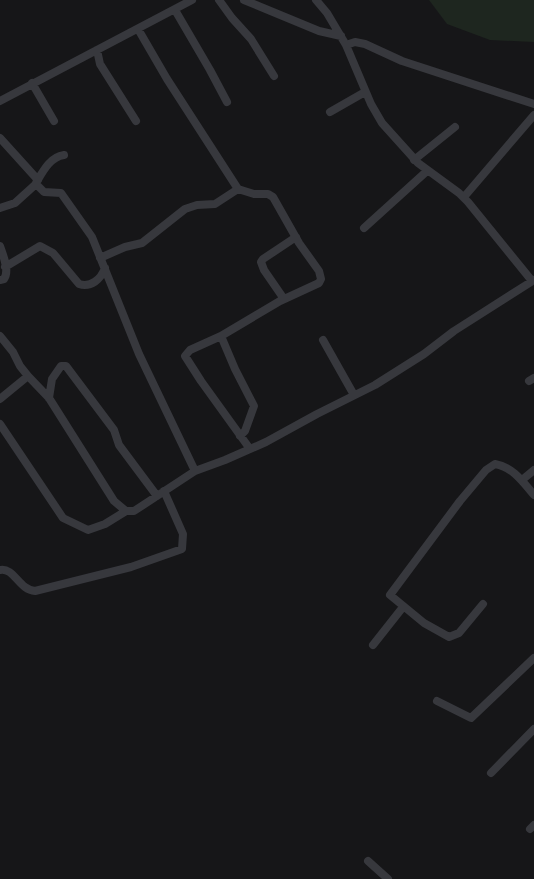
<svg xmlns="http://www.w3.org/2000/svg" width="534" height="879" font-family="'Fira Sans',sans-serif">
<rect width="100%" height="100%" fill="#161618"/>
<!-- green -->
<path fill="#1e261f" d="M 429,0 L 534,0 L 534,42 L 490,40 L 447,24 Z"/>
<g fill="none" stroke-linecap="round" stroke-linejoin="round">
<!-- minor -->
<path stroke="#37383d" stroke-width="8" d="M 219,0 L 232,18 L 251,39 L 274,76
M 244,0 L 319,31 L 341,36
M 316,0 L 327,13 L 346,45 L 371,104 L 382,123 L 418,163 L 459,193 L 468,202 L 532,281
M 175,10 L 210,70 L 227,102
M 138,29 L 167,79 L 238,189 L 254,194 L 268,194 L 273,197 L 299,243 L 319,271 L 321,279 L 319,283 L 280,301 L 221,336 L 235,369 L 254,406 L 245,431 L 240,436
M 346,45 L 355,42 L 365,44 L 402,61 L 534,104
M 97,50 L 100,64 L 136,121
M 32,83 L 54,121
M 0,101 L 192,0
M 330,112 L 365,92
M 0,138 L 38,180
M 414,160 L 455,127
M 36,183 C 43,171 50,157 64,155
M 464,197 L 534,115
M 0,208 L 15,203 L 36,184 L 44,192 L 61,193 L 92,237 L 139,354 L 195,471 L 225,460 L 266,442 L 317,414 L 375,385 L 424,354 L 454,331 L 534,280
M 364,228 L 427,171
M 0,246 C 3,255 10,271 4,279 L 0,280
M 100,258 L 125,247 L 142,243 L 185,209 L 197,205 L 215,204 L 238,189
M 5,267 L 40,246 L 53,253 L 79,284 C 91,288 101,279 105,268
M 284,299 L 264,270 L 261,262 L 263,259 L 296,237
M 0,336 L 13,352 L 20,366 L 28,376 L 0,399
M 221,336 L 190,350 L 185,356 L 201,381 L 250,449
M 323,340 L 354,395
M 28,376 L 49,398 L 114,501 L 126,511 L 134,511 L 195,471
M 529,381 L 534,378
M 49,398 L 52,379 L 61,366 L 66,366 L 114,430 L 119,445 L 157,496
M 0,424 L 63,518 L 88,530 L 105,524 L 126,511
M 522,480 L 534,470
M 0,570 C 14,567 19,590 35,591 L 131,567 L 182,549 L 183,534 L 164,491
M 483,604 L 459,633 L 449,637 L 424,623 L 390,595 L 460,501 L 486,470 L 495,464 C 513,467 523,482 534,495
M 373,645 L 403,607
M 437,701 L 471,718 L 534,658
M 491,773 L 534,729
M 530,829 L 534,825
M 368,861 L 388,879"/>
</g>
</svg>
